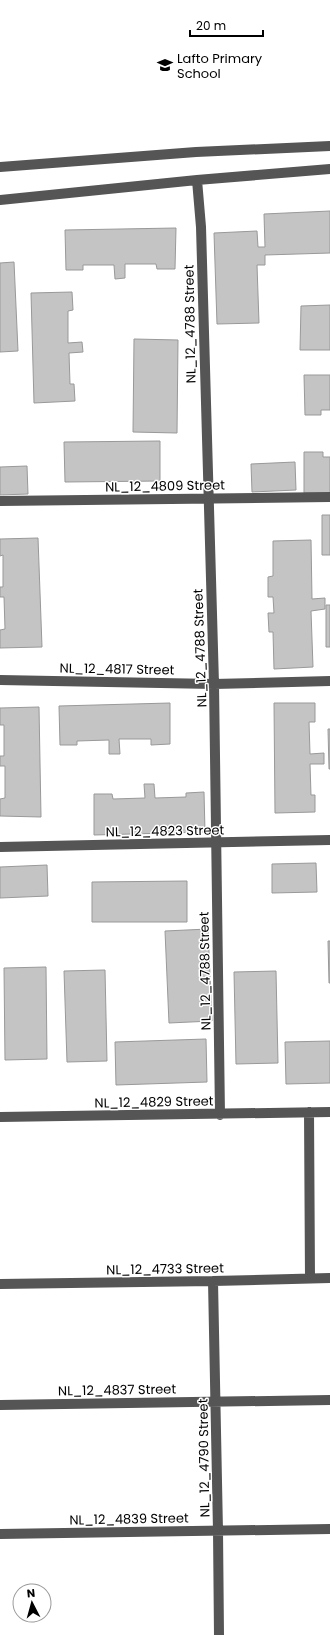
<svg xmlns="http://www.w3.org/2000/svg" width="330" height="1635" font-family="Poppins,sans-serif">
<rect width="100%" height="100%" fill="#fff"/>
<!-- building -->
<path fill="#c4c4c4" stroke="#999" d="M 330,211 L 330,253 L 265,255 L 265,265 L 257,265 L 259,323 L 217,324 L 214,233 L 257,231 L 258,247 L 265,247 L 264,214 Z
M 176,228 L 175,269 L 157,269 L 156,264 L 125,264 L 125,278 L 115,279 L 114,265 L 83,265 L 83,270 L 66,270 L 65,230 Z
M 14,262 L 18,351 L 0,352 L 0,263 Z
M 72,292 L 73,310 L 68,311 L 68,343 L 82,342 L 83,352 L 69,353 L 70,384 L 74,384 L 75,401 L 34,403 L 31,293 Z
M 330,305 L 330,350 L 300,350 L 301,306 Z
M 134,339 L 178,340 L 177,433 L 133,432 Z
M 304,375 L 330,375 L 330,410 L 321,410 L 321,415 L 305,415 Z
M 160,441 L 160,481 L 65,482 L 64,442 Z
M 304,452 L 323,452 L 323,457 L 330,457 L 330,493 L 304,493 Z
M 295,462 L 296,490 L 252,492 L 251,464 Z
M 27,466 L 28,494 L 0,495 L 0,467 Z
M 322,515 L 330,515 L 330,555 L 322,555 Z
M 38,538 L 42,647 L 0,648 L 0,630 L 5,629 L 4,597 L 0,597 L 0,587 L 3,587 L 3,555 L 0,556 L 0,539 Z
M 311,540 L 312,599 L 325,598 L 325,609 L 311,611 L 313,667 L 274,669 L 273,632 L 269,632 L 268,613 L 274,613 L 273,597 L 268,597 L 268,577 L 273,576 L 273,541 Z
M 326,605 L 330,605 L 330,647 L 326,647 Z
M 170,703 L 170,744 L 151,745 L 151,739 L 119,739 L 120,754 L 109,754 L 109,740 L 77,741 L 77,745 L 60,745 L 59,706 Z
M 274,703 L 315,703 L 315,722 L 309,722 L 310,754 L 324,753 L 324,764 L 310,764 L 311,795 L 315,795 L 315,812 L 275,813 Z
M 39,707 L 41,817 L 0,816 L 0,799 L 5,798 L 5,766 L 0,766 L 0,756 L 4,756 L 4,725 L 0,725 L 0,708 Z
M 328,729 L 330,729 L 330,769 L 329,769 Z
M 144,784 L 154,784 L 155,798 L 186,797 L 186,793 L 204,792 L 205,832 L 94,835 L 94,794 L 112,794 L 113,799 L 145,798 Z
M 316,863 L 317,892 L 272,893 L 272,864 Z
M 47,865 L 48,896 L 0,898 L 0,867 Z
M 187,881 L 187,922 L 92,922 L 92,882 Z
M 208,929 L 212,1021 L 169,1023 L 165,931 Z
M 328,941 L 330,941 L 330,983 L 329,983 Z
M 46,967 L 47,1059 L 5,1060 L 4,968 Z
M 105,970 L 107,1061 L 67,1062 L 64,971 Z
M 276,971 L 278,1063 L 236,1064 L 234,972 Z
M 206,1039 L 207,1082 L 116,1085 L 115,1042 Z
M 330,1041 L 330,1083 L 286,1084 L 285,1042 Z"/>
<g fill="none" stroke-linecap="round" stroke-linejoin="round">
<!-- minor -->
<path stroke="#555" stroke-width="10" d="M 0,167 L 196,152 L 330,146
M 197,180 L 201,227 L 214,684 L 220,1115
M 0,200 L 197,180 L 330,169
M 0,501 L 330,497
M 0,680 L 214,684 L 330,681
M 0,847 L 330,840
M 309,1112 L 310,1278
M 0,1117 L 330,1112
M 213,1281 L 218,1531 L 219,1635
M 0,1284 L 213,1281 L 330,1278
M 0,1405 L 330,1400
M 0,1534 L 330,1529"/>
</g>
<!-- icons -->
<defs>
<symbol id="school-bare" viewBox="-9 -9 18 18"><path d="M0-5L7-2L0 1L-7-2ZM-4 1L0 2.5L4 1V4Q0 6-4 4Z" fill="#000" stroke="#fff" stroke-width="2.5" paint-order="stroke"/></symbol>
</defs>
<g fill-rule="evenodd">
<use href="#school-bare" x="154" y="54" width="22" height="22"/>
</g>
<g text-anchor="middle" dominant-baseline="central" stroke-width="3" stroke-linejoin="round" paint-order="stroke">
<!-- poi labels -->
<g font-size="13" fill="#000" stroke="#fff" text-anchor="start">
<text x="177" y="58">Lafto Primary<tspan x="177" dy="15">School</tspan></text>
</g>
<!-- street labels -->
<g font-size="13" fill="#000" stroke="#fff">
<text transform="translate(190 324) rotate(-91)">NL_12_4788 Street</text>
<text transform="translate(165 486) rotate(-1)">NL_12_4809 Street</text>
<text transform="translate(200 648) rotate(-92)">NL_12_4788 Street</text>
<text transform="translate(117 669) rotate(1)">NL_12_4817 Street</text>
<text transform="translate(165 831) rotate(-1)">NL_12_4823 Street</text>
<text transform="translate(205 971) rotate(-91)">NL_12_4788 Street</text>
<text transform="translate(154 1102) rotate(-1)">NL_12_4829 Street</text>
<text transform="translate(165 1269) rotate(-1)">NL_12_4733 Street</text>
<text transform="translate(117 1390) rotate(-1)">NL_12_4837 Street</text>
<text transform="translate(204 1458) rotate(-91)">NL_12_4790 Street</text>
<text transform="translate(129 1519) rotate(-1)">NL_12_4839 Street</text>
</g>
</g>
<!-- north arrow -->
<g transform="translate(32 1603) rotate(354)"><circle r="19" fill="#ffffff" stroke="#999999"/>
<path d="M0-3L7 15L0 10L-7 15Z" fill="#000000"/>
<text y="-6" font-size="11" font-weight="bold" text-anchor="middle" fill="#000000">N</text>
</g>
<!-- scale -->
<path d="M190 30v6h73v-6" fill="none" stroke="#000000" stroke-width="2"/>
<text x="196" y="30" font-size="12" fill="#000000" stroke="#ffffff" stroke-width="3" paint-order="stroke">20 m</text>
</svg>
